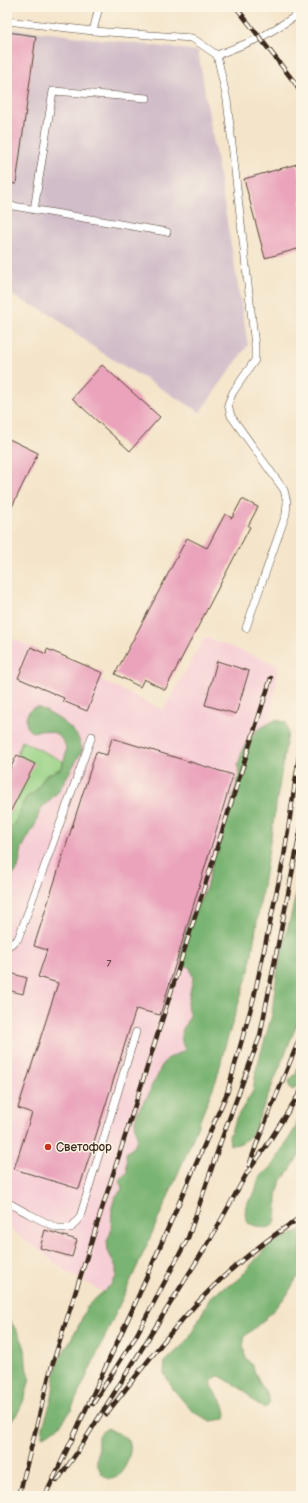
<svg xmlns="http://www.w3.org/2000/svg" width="308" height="1503" font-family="'Balsamiq Sans',sans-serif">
<rect width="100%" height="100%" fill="#fcf5e5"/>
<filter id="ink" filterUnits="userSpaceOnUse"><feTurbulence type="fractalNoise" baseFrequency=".025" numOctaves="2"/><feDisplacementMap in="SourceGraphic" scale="8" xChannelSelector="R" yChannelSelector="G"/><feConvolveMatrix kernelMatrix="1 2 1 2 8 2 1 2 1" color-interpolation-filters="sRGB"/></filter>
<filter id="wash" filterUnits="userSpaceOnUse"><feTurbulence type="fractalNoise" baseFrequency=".012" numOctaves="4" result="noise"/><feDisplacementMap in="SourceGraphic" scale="16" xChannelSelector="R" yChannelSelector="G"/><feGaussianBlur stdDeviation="0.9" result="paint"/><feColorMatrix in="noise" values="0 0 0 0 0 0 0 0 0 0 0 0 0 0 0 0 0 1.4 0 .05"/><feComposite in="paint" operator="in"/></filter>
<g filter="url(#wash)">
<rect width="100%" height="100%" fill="#f4e4c9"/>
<!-- built -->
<path fill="#f6cfd6" d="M 7,636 L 45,654 L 47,649 L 103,673 L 101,680 L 163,710 L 205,637 L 278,665 L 271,722 L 257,730 L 244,746 L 239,765 L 239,775 L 227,822 L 213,860 L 206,888 L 196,908 L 190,917 L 187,926 L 181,955 L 183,964 L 190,968 L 193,978 L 187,1007 L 190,1016 L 181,1033 L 182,1042 L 185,1051 L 166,1059 L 152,1085 L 149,1094 L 138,1111 L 135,1129 L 137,1138 L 134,1147 L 126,1162 L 127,1172 L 120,1180 L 122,1189 L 115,1197 L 112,1207 L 111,1232 L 107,1241 L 108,1251 L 116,1267 L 116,1277 L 111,1285 L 103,1292 L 69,1273 L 7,1226 Z"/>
<!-- industrial -->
<path fill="#d1bdc9" d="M 7,28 L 198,51 L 248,345 L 200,412 L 99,351 L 52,315 L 7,293 Z"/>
<!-- green -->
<path fill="#98d285" stroke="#6a7e52" d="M 22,741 L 63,761 L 62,768 L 45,776 L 38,788 L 33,794 L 27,797 L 23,803 L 15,824 L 7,830 L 7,818 L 34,764 L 17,755 Z"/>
<!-- forest -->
<path fill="#7ab472" stroke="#5a6f48" d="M 38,707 C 55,716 81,729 82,751 L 58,792 L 40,810 L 35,825 L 22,848 L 18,869 L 8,881 L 7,887 L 7,830 L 15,824 L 23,803 L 27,797 L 33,794 L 38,788 L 45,776 L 62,768 C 66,751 71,746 55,733 L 41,730 L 32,732 L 28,729 C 24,720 26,708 38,707 Z
M 275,720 L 286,722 L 288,732 L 249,971 L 225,1046 L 217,1078 L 188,1150 L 147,1245 L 70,1412 C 63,1423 55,1432 42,1436 L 43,1427 L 52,1398 L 56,1369 L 59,1360 L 79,1325 L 87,1306 L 111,1285 L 116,1277 L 116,1267 L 108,1251 L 107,1241 L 111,1232 L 112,1207 L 115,1197 L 122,1189 L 120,1180 L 127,1172 L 126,1153 L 134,1147 L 137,1138 L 135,1120 L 138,1111 L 149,1094 L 152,1085 L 157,1077 L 161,1067 L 167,1059 L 185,1050 C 178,1035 182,1030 190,1016 L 187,1007 L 193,978 L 190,968 L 183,964 L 181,955 L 187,926 L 190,917 L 196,908 L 206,888 L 213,860 L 227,822 L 239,775 L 238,765 L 244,746 L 257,730 Z
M 301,876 L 301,1014 L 253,1133 C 245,1141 241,1145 230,1145 L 229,1136 L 237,1117 L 253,1091 L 256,1070 L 272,1015 L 274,995 L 278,966 Z
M 301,1054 L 301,1084 L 293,1090 L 290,1088 L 289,1081 L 296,1073 Z
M 301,1106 L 301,1153 C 295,1160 293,1167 287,1174 C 284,1178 280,1181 279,1187 C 272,1208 288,1240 248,1223 L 245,1214 L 246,1205 L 255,1192 L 259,1178 L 262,1174 L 270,1169 L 296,1127 Z
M 301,1230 L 301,1275 L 296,1279 L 287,1295 L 265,1319 L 245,1336 L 244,1341 L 243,1347 L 246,1358 L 253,1367 L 259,1382 L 266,1392 L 270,1402 L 268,1406 L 263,1408 L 255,1403 L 245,1391 L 220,1376 C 214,1377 211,1380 211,1386 C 217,1397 229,1406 225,1419 L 211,1421 L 193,1412 L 173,1389 L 164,1373 L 165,1362 L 188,1340 L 210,1298 L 218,1291 L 237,1281 L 265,1249 L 273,1242 Z
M 7,1317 C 13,1324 24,1341 25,1350 C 27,1362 24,1366 30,1378 C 26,1395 21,1414 7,1425 Z
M 108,1428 L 128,1439 C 130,1443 131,1447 130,1451 C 129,1463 116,1490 102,1474 C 100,1471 98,1467 97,1463 C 96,1459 98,1455 98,1451 C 98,1438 95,1435 108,1428 Z"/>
<g id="blocks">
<!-- building -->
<path fill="#eaa3bb" d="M 7,32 L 36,36 L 16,184 L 7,183 Z
M 297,164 L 301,180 L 301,248 L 265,258 L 244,179 Z
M 102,365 L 160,417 L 130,451 L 72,398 Z
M 7,438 L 38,453 L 7,517 Z
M 242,499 L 258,507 L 248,526 L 250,527 L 165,690 L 144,679 L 140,687 L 115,674 L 187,538 L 207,548 L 225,514 L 232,518 Z
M 31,647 L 46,654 L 47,649 L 103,673 L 87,711 L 63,701 L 64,698 L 18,678 Z
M 217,661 L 249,671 L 236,714 L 205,705 Z
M 112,738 L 233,775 L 160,1015 L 136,1009 L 79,1189 L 14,1169 L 32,1113 L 18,1108 L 58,983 L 38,977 L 47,950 L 34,946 L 96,752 L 107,755 Z
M 17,755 L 35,764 L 7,818 L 7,775 Z
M 7,972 L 27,978 L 23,994 L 7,990 Z
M 45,1230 L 77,1240 L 72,1257 L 40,1248 Z"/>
</g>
</g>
<g filter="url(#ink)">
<use href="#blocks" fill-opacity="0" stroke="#574638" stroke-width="1"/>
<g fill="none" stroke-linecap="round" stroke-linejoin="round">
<defs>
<path id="lane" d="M 7,21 L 93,31 L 192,38 L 217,55 L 227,100 L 255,346 L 255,360 L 233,392 L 228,404 L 231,416 L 284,490 L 287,502 L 286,514 L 246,628
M 93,31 L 99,7
M 217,55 L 260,38 L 301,13
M 7,205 L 167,232
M 34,210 L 53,91 L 147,98
M 7,947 L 18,939 L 92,736
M 7,1202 L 29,1214 L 57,1228 L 71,1228 L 80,1217 L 136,1032"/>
</defs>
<!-- lane casing -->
<use href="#lane" stroke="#574638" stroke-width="8"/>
<!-- lane -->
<use href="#lane" stroke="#fff" stroke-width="7"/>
<defs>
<path id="rail" d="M 236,7 L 295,83 L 301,94
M 249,1166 L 257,1143 L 301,1035
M 93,1404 L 136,1336 L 188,1238 L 222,1138 L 260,1036 L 301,828
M 106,1414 C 142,1369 177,1321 219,1281 C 244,1257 272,1236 301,1217
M 73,1437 L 134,1306 L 227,1093 L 254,997 L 284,857 L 301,743
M 57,1481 L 76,1454 L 210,1240 L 247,1173 L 265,1148 L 301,1091
M 19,1496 L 50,1372 L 271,678
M 45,1496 L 75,1433"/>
</defs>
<!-- rail casing -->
<use href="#rail" stroke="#3b2a1e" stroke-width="4.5"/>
<!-- rail -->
<use href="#rail" stroke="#fcf5e5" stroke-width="3" stroke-dasharray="9" stroke-linecap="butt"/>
</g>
</g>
<!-- markers -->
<circle fill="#c8321e" stroke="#fcf5e5" stroke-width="1.5" cx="48" cy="1147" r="4"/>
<g text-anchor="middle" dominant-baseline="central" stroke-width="3" stroke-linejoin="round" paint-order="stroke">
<!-- number labels -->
<g font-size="10" fill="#674845">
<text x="109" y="964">7</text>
</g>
<!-- poi labels -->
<g font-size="12" fill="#3b2a1e" stroke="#fcf5e5" text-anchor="start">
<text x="56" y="1147">Светофор</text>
</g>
</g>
<!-- margin -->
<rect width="308" height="1503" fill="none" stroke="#fcf5e5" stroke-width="24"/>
</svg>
